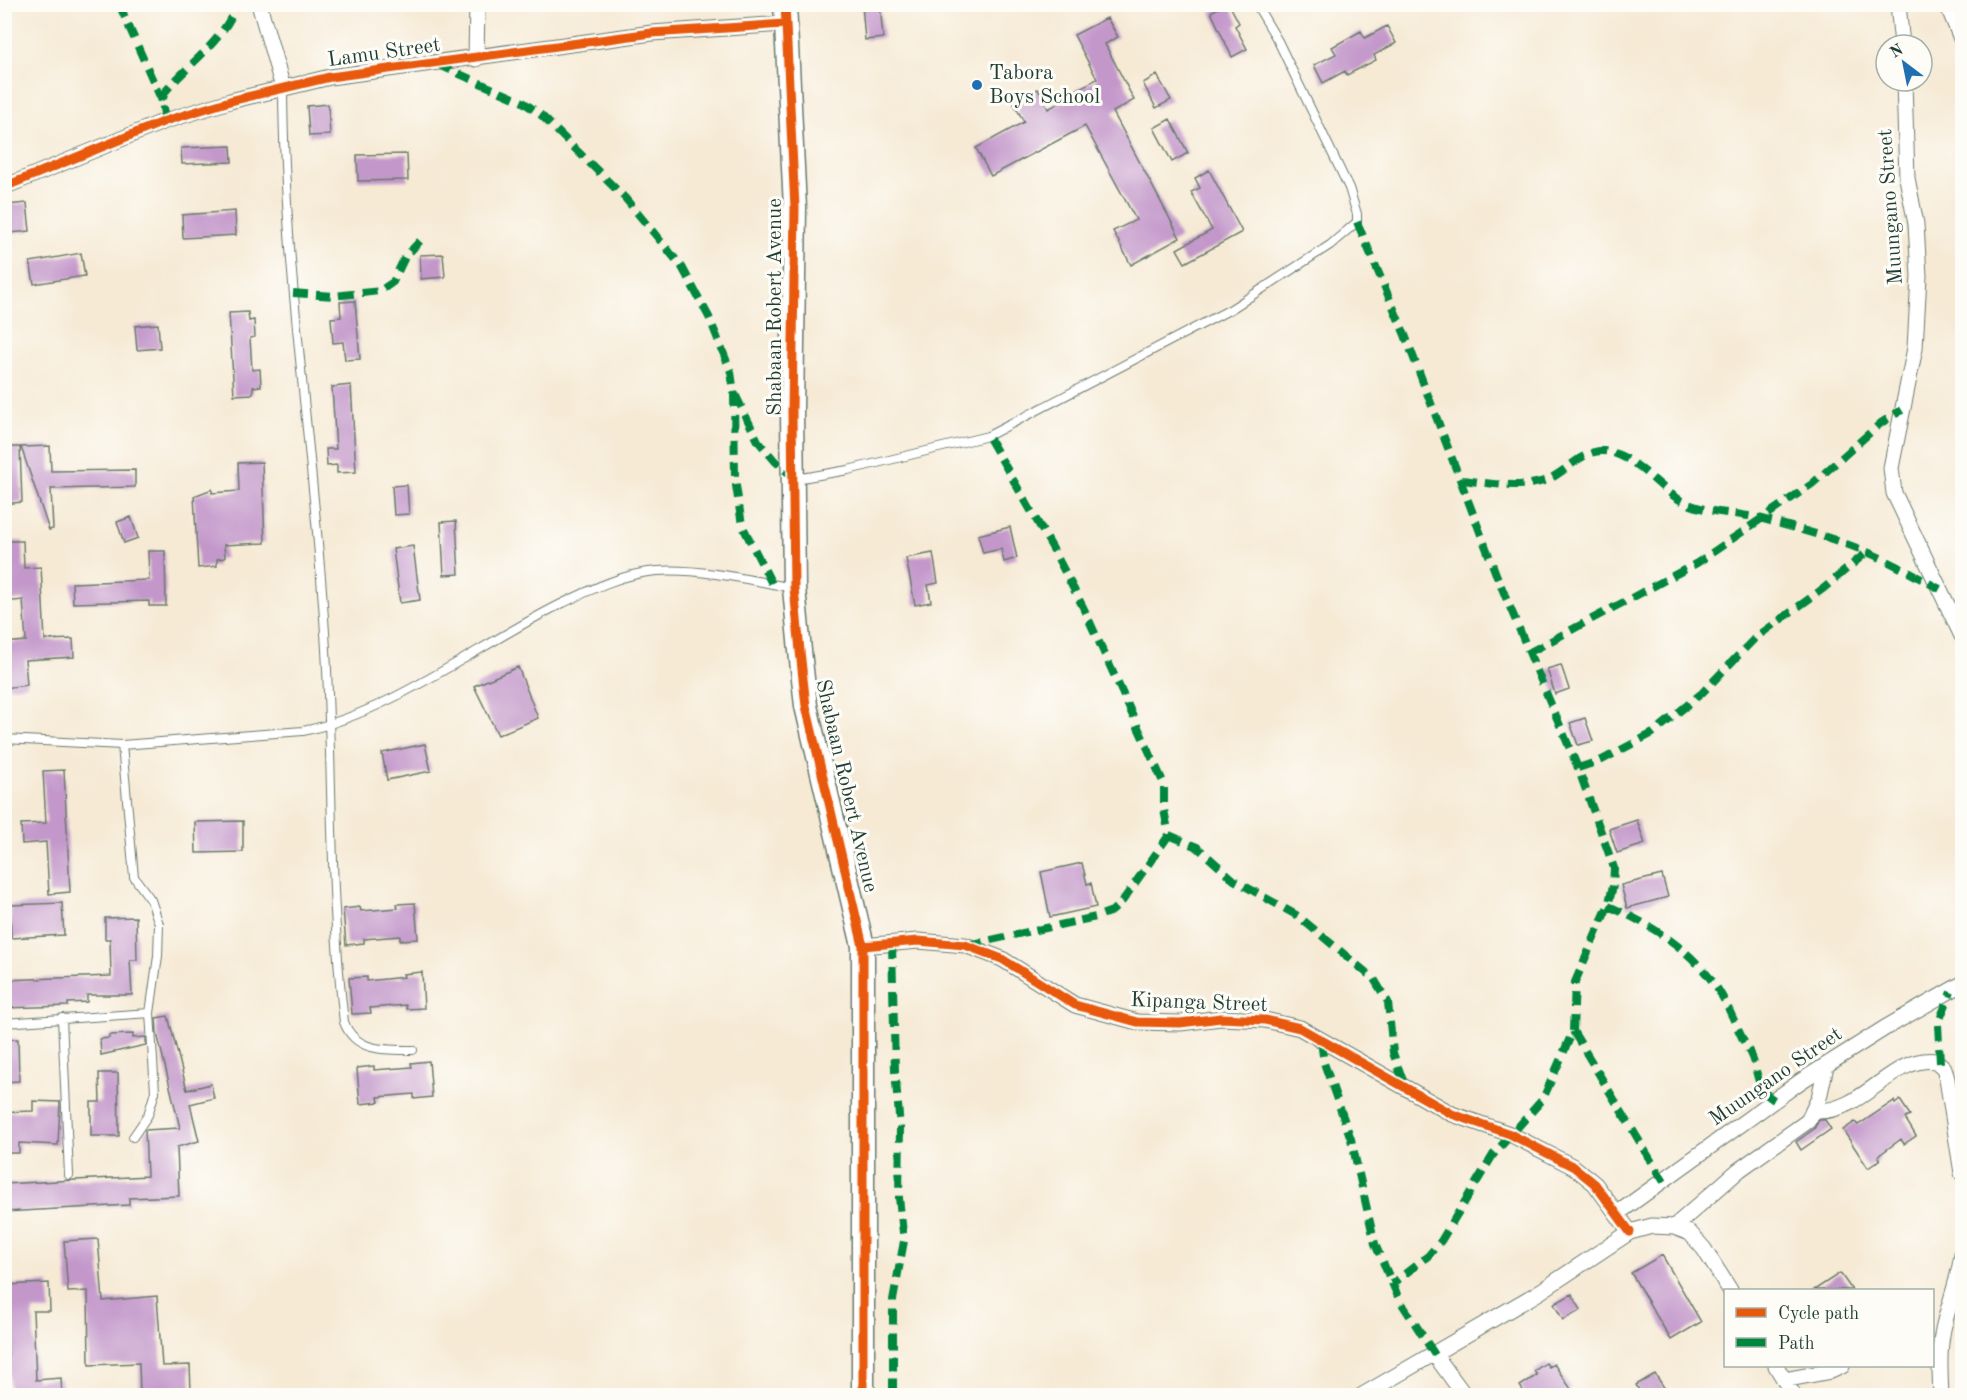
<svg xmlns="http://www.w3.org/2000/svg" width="1967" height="1400" font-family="'Old Standard TT',serif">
<rect width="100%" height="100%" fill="#fdfcf7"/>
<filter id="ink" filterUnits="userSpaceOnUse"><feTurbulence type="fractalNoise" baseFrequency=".0167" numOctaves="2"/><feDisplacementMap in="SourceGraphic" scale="12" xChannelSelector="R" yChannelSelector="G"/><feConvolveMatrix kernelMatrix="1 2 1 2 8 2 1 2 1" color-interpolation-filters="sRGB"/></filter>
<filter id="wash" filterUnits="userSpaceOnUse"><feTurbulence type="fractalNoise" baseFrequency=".008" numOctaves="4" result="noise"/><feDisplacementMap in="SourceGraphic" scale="24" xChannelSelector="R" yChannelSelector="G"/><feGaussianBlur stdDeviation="1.35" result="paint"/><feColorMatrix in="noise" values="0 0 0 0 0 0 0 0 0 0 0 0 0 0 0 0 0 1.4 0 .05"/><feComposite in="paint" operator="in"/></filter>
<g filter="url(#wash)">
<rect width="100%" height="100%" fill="#f6ead5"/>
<g id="blocks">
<!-- building -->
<path fill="#c397ca" d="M 862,4 L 880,4 L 883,38 L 865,40 Z
M 1225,4 L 1229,4 L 1239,23 L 1235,26 L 1247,49 L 1232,57 L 1211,12 Z
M 1107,18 L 1118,37 L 1105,44 L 1134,100 L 1113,112 L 1180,238 L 1131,265 L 1113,231 L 1136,220 L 1085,126 L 991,176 L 976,148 L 1024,122 L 1013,102 L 1038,89 L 1048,109 L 1078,93 L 1076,90 L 1097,79 L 1074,35 Z
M 1387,26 L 1396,43 L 1374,55 L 1376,60 L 1347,75 L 1345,71 L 1323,83 L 1314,65 L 1336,54 L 1332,47 L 1361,31 L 1365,38 Z
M 1157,75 L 1171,100 L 1156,108 L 1143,83 Z
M 328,104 L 330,135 L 309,136 L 307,106 Z
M 1170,119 L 1188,153 L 1172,162 L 1154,128 Z
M 231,146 L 232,162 L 182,164 L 181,148 Z
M 407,154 L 408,180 L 358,181 L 357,155 Z
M 1209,170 L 1242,232 L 1185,263 L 1177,249 L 1212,230 L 1191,192 L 1200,188 L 1195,178 Z
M 27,203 L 30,231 L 10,233 L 7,205 Z
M 235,211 L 236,235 L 183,238 L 182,215 Z
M 81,253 L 85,276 L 34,284 L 30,262 Z
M 443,254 L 445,277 L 421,279 L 420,255 Z
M 355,301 L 360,359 L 345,360 L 343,342 L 333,343 L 331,318 L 341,317 L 340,302 Z
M 248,312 L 249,321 L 254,320 L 255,337 L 250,338 L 252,370 L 260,369 L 261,386 L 253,387 L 253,394 L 234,395 L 229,313 Z
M 158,324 L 160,348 L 137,350 L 135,326 Z
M 351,385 L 356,472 L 337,473 L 337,465 L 327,466 L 326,449 L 336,449 L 332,387 Z
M 50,446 L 51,471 L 135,470 L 135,487 L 51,489 L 53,529 L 49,530 L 21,447 Z
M 4,447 L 20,447 L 22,502 L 4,504 Z
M 262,462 L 265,543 L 224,545 L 225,558 L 217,559 L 217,566 L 198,568 L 194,496 L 212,489 L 212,493 L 239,491 L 238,463 Z
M 407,485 L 409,514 L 394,515 L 392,486 Z
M 131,517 L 138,538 L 124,543 L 117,522 Z
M 456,521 L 459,574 L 444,575 L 441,522 Z
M 1010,527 L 1017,558 L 1004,562 L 1001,549 L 983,553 L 978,535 Z
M 4,541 L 23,541 L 24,568 L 41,567 L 45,640 L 73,639 L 74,657 L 25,660 L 27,685 L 4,688 L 4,643 L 26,641 L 23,600 L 4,602 Z
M 413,546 L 420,600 L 400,603 L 393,549 Z
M 148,551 L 165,551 L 166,606 L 149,606 L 149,601 L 73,603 L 72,583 L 149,580 Z
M 933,553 L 938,583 L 928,585 L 931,602 L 915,605 L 906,558 Z
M 1561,665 L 1569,689 L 1555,694 L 1547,669 Z
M 518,667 L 538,718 L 498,735 L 474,686 Z
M 1585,718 L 1593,741 L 1578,745 L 1570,723 Z
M 425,744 L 431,771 L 387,780 L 382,753 Z
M 64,770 L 70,892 L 49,894 L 46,842 L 22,844 L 21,824 L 46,823 L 43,771 Z
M 1637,820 L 1645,844 L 1617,853 L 1609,829 Z
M 243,821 L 243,852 L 196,853 L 195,822 Z
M 1082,863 L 1087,884 L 1091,883 L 1096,907 L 1050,917 L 1041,872 Z
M 1662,875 L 1668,897 L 1627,908 L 1621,885 Z
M 62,903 L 64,935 L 11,938 L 10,905 Z
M 415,903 L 418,939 L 400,940 L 400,936 L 364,939 L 364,943 L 346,945 L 343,909 L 360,907 L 361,911 L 398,908 L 397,904 Z
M 136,917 L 137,960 L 130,960 L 132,995 L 87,995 L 87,1002 L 68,1003 L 68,1006 L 4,1008 L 4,980 L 111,976 L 110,939 L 105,939 L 105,918 Z
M 422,972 L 424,1008 L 406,1009 L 406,1005 L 370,1008 L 371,1013 L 352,1014 L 349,978 L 367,977 L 367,981 L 404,977 L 403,974 Z
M 168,1016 L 187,1090 L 211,1084 L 214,1098 L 190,1104 L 199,1141 L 177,1147 L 179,1196 L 129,1198 L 129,1205 L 4,1212 L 4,1184 L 147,1176 L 145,1130 L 180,1128 L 157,1033 L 156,1018 Z
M 133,1034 L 133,1038 L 146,1037 L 146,1045 L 101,1055 L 100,1039 L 109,1038 L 109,1035 Z
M 18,1039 L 19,1081 L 4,1082 L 4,1040 Z
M 429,1061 L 432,1097 L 414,1099 L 414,1094 L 378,1097 L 379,1102 L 360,1104 L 357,1068 L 374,1066 L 374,1070 L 412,1067 L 411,1063 Z
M 99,1073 L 118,1073 L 119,1136 L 91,1136 L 91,1102 L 100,1102 Z
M 1900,1100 L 1910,1115 L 1905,1118 L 1916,1136 L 1904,1144 L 1901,1139 L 1878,1156 L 1880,1160 L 1868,1168 L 1843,1130 L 1855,1122 L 1858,1125 L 1894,1101 L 1895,1104 Z
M 33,1101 L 60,1102 L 58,1145 L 19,1143 L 19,1153 L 4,1153 L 4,1112 L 33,1111 Z
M 1819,1120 L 1825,1120 L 1831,1129 L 1801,1150 L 1796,1142 L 1814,1129 Z
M 98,1239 L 103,1301 L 157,1296 L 162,1366 L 190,1365 L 191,1392 L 140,1395 L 139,1363 L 89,1365 L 88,1291 L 68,1292 L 64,1241 Z
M 1662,1255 L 1701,1322 L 1671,1340 L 1631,1273 Z
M 1840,1273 L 1852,1290 L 1814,1290 Z
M 49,1283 L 50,1311 L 33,1311 L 36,1380 L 61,1378 L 62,1395 L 10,1395 L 4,1285 Z
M 1572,1294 L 1581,1310 L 1563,1320 L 1554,1304 Z
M 1546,1363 L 1549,1367 L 1554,1364 L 1571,1389 L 1561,1395 L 1526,1395 L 1520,1386 L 1537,1375 L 1534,1371 Z
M 1655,1374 L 1669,1395 L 1642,1395 L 1636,1385 Z"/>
</g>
</g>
<g filter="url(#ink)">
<use href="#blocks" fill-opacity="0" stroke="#6a7a6c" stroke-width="1.5"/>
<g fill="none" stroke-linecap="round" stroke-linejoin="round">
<defs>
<path id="lane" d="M 283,88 C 284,266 312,441 324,618 C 334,753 328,888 344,1022 C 355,1052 385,1050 413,1050
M 796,479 L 848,470 L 988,436 L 1231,309 L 1330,245 L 1357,222 L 1357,214 L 1349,188 L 1278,41 L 1256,4
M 4,739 L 122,745 L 303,731 C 391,713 481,643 563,603 C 592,589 625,573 657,571 C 699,568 751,580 793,588
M 122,745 L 134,877 L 151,900 L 159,924 L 158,956 L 150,1013 L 155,1092 L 148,1115 L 133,1137
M 62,1018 L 69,1175
M 4,1023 L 150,1013"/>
<path id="street" d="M 259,4 L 283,88
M 1898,4 L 1902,45
M 1947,4 L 1962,41
M 476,59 L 477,4
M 1904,81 L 1907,178 L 1916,224 L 1919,276 L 1915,348 L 1891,468 L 1894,493 L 1962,636
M 4,187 L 165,121 L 230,101 L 330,77 L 652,33 L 784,24
M 863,946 L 918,941 L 965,945 L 1002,959 L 1075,1005 L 1137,1022 L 1180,1023 L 1221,1018 L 1265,1020 L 1300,1028 L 1452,1114 L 1510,1134 L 1574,1167 L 1595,1184 L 1630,1232
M 1814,1111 C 1864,1114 1891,1055 1936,1061 L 1944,1068 L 1947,1079 L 1962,1173
M 1618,1213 L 1801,1081 L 1885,1028 L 1962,984
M 1674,1227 L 1739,1170 L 1808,1121 L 1819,1098 L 1826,1066
M 1435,1355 L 1465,1396
M 1776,1366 L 1794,1396
M 1784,1380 L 1831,1371 L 1842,1366
M 1361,1396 L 1538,1293 L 1630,1232 L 1652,1226 L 1674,1227 L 1690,1233 L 1704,1249 L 1730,1290
M 1941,1396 C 1940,1371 1938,1346 1945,1321 C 1951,1298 1959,1278 1962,1254"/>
<path id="secondary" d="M 785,4 L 795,208 L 792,412 L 794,588 L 800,651 L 806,706 L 863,946 L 863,1396"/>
</defs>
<!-- lane casing -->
<use href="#lane" stroke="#6a7a6c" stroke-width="10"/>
<!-- street casing -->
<use href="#street" stroke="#6a7a6c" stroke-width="17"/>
<!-- secondary casing -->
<use href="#secondary" stroke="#6a7a6c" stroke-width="25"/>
<!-- lane -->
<use href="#lane" stroke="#fff" stroke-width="8"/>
<!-- street -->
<use href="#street" stroke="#fff" stroke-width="15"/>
<!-- secondary -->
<use href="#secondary" stroke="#fff" stroke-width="22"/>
<!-- quiet -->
<path stroke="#00873e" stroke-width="8" stroke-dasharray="15 8" stroke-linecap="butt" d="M 119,4 L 162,101
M 437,64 L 523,102 L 541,115 L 625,198 L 682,267 L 709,317 L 731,372 L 734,393 L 735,479 L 742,525 L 772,584
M 165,121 L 162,101 L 165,92 C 189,63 223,42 237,4
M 1357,222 L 1405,335 L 1496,574 L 1578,768 L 1614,868 L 1613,886 L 1608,906 L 1575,982 L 1573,1031 L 1543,1099 L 1493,1155 L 1441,1241 L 1428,1256 L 1392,1284
M 293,293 L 333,296 L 380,291 L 393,282 L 405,257 L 420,241
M 735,394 L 758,441 L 775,461 L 795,479
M 1462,480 C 1488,483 1518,489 1544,481 C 1563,475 1583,449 1604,451 C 1634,454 1655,485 1680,500 C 1705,514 1736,512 1763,519 C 1798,529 1834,538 1867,552 C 1892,562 1917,577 1940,589
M 1530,652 L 1697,563 L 1812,484 L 1881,423 L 1902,410
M 1578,768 L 1602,760 L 1653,733 L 1702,693 L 1755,638 L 1824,588 L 1867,552
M 1169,835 L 1197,847 L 1234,880 L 1298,916 L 1374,979 L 1388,1002 L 1393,1053 L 1405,1086
M 1608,906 C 1649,923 1692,950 1717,988 C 1730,1008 1738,1032 1750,1053 C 1759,1071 1755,1089 1774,1100
M 892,943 L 895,1071 L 900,1127 L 899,1198 L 904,1241 L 893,1300 L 893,1396
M 968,945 L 1096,917 L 1112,911 L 1121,903 L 1169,835 L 1164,810 L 1164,784 L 1083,607 L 1053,549 L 988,436
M 1573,1031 L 1664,1182
M 1321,1041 L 1324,1063 L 1351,1139 L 1375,1244 L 1399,1299 L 1435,1355
M 1940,1063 L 1938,1024 L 1951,992"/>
<defs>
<path id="cycleway" d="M 785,4 L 795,208 L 792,412 L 794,588 L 800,651 L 806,706 L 863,946 L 863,1396
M 4,187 L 165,121 L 230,101 L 330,77 L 652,33 L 784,24
M 863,946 L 918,941 L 965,945 L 1002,959 L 1075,1005 L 1137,1022 L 1180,1023 L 1221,1018 L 1265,1020 L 1300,1028 L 1452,1114 L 1510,1134 L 1574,1167 L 1595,1184 L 1630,1232"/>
</defs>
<!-- cycleway casing -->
<use href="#cycleway" stroke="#fdfcf7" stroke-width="13"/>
<!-- cycleway -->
<use href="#cycleway" stroke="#e8590c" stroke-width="9"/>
</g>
</g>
<!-- markers -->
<circle fill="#1f6fb2" stroke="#fdfcf7" stroke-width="2" cx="977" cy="85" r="6"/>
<g text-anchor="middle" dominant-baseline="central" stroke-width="6" stroke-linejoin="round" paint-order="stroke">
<!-- street labels -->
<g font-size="21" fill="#1f3d34" stroke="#fdfcf7">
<text transform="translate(384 53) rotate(-8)">Lamu Street</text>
<text transform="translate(1891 207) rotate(-94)">Muungano Street</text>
<text transform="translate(775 307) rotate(-90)">Shabaan Robert Avenue</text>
<text transform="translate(846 786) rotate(77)">Shabaan Robert Avenue</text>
<text transform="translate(1199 1003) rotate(2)">Kipanga Street</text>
<text transform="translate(1776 1077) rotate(-35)">Muungano Street</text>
</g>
<!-- poi labels -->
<g font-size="21" fill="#1f3d34" stroke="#fdfcf7" text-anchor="start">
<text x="989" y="73">Tabora<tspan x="989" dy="24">Boys School</tspan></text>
</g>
</g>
<!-- margin -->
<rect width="1967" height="1400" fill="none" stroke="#fdfcf7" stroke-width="24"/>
<!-- legend -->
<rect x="1724" y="1289" width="210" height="78" fill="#fdfcf7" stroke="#a4b0a9" stroke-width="1.5"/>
<rect x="1736" y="1308" width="30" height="9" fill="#e8590c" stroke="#a4b0a9" stroke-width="1.5"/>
<text x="1778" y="1319" font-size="18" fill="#1f3d34">Cycle path</text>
<rect x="1736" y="1338" width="30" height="9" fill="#00873e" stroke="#a4b0a9" stroke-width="1.5"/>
<text x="1778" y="1349" font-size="18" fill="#1f3d34">Path</text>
<!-- north arrow -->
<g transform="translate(1904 63) rotate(328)"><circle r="28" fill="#fdfcf7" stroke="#a4b0a9" stroke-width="1.5"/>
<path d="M0-4.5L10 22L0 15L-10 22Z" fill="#1f6fb2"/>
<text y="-9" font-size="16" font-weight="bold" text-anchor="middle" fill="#1f3d34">N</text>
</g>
</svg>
